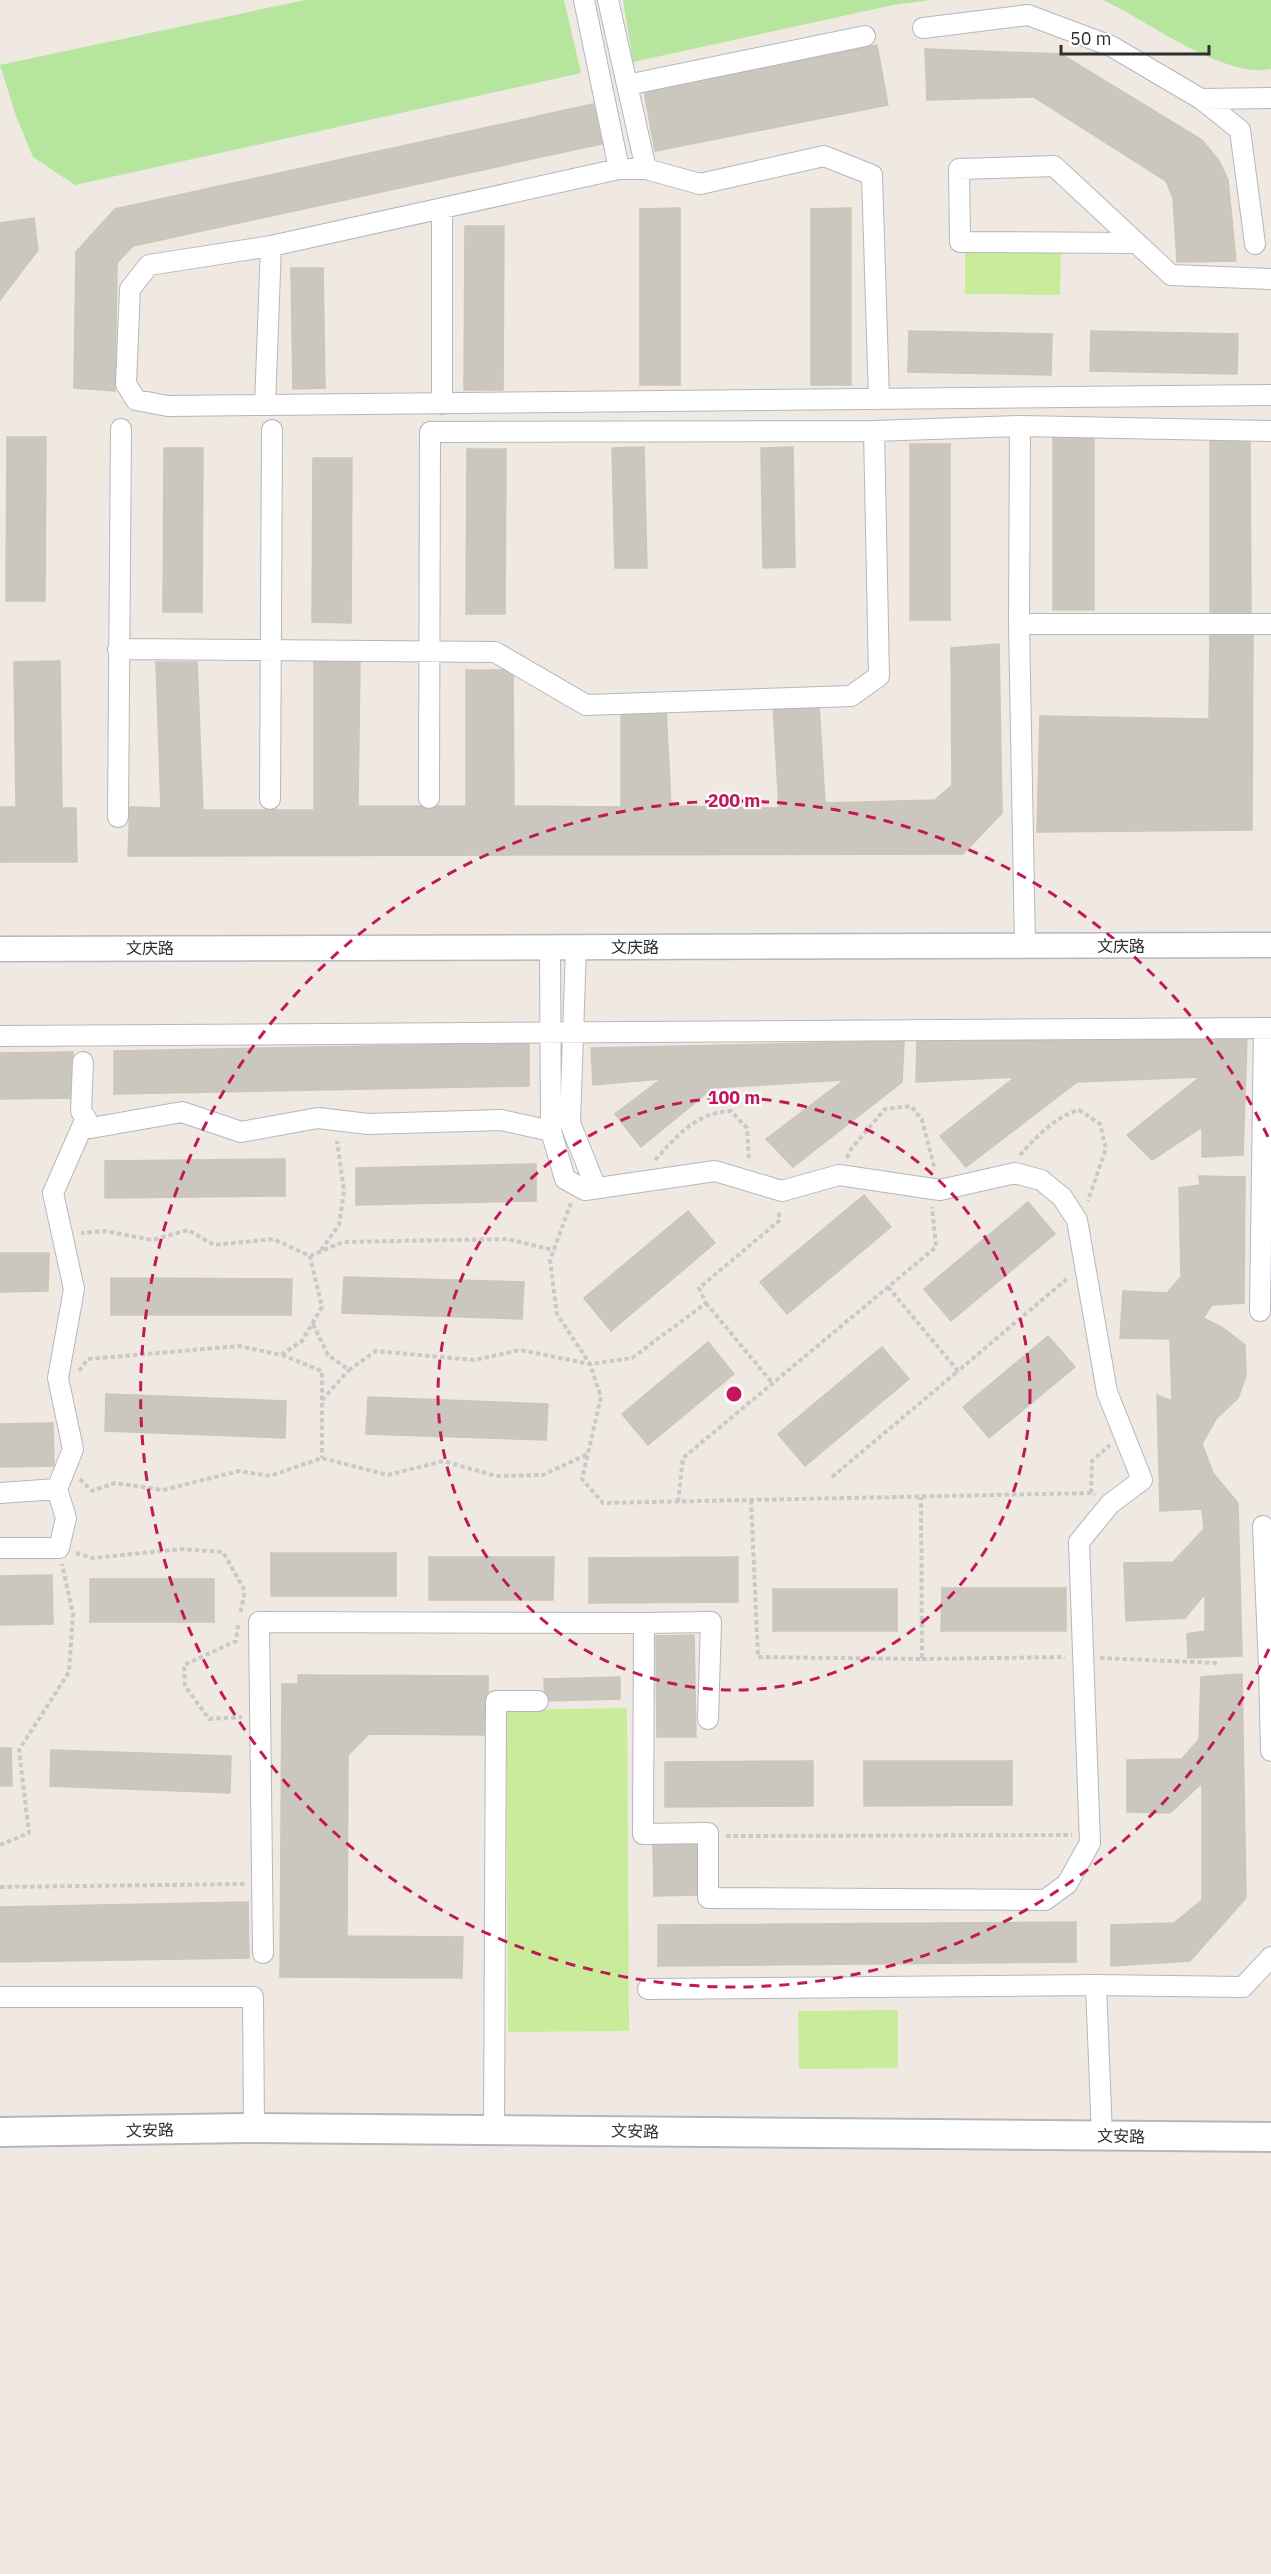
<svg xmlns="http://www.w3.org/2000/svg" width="1271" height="2574" font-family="'IBM Plex Sans','Noto Sans SC',sans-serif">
<rect width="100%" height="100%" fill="#efe9e1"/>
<!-- green -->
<path fill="#b6e59e" d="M 305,0 L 564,0 L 581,73 L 75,185 L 33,157 L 16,116 L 0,65 Z
M 623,0 L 931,0 L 893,5 L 633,62 Z
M 1103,0 L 1271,0 L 1271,69 C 1223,79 1147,20 1103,0 Z"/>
<!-- pitch -->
<path fill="#c9ec9a" d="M 965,249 L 1061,250 L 1060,295 L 965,294 Z
M 627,1708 L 629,2031 L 508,2032 L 506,1710 Z
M 898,2010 L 898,2068 L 799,2069 L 798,2011 Z"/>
<!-- building -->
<path fill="#cbc7bf" stroke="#cbc5ba" stroke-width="1.5" d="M 877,45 L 888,105 L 655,151 L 644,91 Z
M 925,49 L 1061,54 L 1202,140 L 1219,161 L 1228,180 L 1236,261 L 1177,262 L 1173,198 L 1166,181 L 1034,97 L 927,100 Z
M 593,104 L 606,143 L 133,246 L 117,263 L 115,391 L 74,388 L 76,252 L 115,209 Z
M 680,208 L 680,385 L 640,385 L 640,209 Z
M 851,208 L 851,385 L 811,385 L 811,209 Z
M 34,218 L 38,250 L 0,300 L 0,223 Z
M 465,226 L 504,226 L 503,390 L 464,390 Z
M 291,268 L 323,268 L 325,388 L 293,389 Z
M 909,331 L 1052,334 L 1051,375 L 908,372 Z
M 1091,331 L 1238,334 L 1237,374 L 1090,371 Z
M 1053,434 L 1094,434 L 1094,610 L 1053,610 Z
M 7,437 L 46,437 L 45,601 L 6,601 Z
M 1210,438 L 1250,438 L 1251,615 L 1210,615 Z
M 910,444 L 950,444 L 950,620 L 910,620 Z
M 644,447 L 647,568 L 615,568 L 612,448 Z
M 793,447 L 795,567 L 763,568 L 761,448 Z
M 164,448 L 203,448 L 202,612 L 163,612 Z
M 467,449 L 506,449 L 505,614 L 466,614 Z
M 313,458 L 352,458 L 351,623 L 312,622 Z
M 1210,632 L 1253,635 L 1252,830 L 1037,832 L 1040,716 L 1209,719 Z
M 999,644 L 1002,813 L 963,854 L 128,856 L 130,807 L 161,808 L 156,662 L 197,662 L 203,810 L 314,810 L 314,661 L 360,662 L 358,806 L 466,806 L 466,670 L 513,670 L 514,806 L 621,807 L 621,714 L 666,709 L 671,806 L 779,808 L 773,704 L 819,704 L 825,803 L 935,800 L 952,785 L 951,648 Z
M 60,661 L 62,808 L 76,808 L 77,862 L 0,862 L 0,807 L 16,807 L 14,662 Z
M 1247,1037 L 1243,1155 L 1202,1157 L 1202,1127 L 1152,1160 L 1127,1135 L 1200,1077 L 1077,1082 L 966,1167 L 940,1136 L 1015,1077 L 916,1082 L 917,1042 Z
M 904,1041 L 902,1082 L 793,1167 L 766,1139 L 844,1080 L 713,1088 L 641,1147 L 615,1114 L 661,1079 L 593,1085 L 591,1048 Z
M 529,1043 L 529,1086 L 114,1094 L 114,1051 Z
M 73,1052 L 73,1098 L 0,1099 L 0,1053 Z
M 285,1159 L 285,1196 L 105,1198 L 105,1161 Z
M 536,1164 L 536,1201 L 356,1205 L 356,1168 Z
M 1199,1176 L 1245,1177 L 1244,1303 L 1212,1305 L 1203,1318 L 1223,1328 L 1245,1345 L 1246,1376 L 1238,1398 L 1216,1419 L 1202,1444 L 1213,1473 L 1238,1503 L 1242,1656 L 1188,1658 L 1187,1634 L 1205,1631 L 1205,1594 L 1185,1618 L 1126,1621 L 1124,1563 L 1173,1562 L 1204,1529 L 1202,1509 L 1160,1511 L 1157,1395 L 1172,1401 L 1170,1339 L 1120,1338 L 1123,1291 L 1167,1293 L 1181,1277 L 1179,1188 L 1200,1185 Z
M 864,1195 L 891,1227 L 787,1314 L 760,1282 Z
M 1028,1202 L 1055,1234 L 951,1321 L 924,1289 Z
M 688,1211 L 715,1243 L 611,1331 L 584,1298 Z
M 0,1253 L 49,1253 L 48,1291 L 0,1292 Z
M 344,1277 L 524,1282 L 522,1319 L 342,1313 Z
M 111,1278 L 292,1279 L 291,1315 L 111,1315 Z
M 1048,1336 L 1075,1367 L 989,1438 L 963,1407 Z
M 708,1342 L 734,1374 L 648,1445 L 622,1414 Z
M 882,1347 L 909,1379 L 805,1466 L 778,1434 Z
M 106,1394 L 286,1401 L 285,1438 L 105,1431 Z
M 368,1397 L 548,1404 L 546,1440 L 366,1434 Z
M 53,1423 L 54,1466 L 0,1467 L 0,1424 Z
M 271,1553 L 396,1553 L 396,1596 L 271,1596 Z
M 429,1557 L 554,1557 L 553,1600 L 429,1600 Z
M 738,1557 L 738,1602 L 589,1603 L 589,1558 Z
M 52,1575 L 53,1624 L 0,1625 L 0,1576 Z
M 90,1579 L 214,1579 L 214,1622 L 90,1622 Z
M 942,1588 L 1066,1588 L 1066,1631 L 941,1631 Z
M 773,1589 L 897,1589 L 897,1631 L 773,1631 Z
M 694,1635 L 696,1737 L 657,1737 L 656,1636 Z
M 1242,1674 L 1246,1898 L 1190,1961 L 1111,1966 L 1111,1925 L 1174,1923 L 1202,1900 L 1202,1783 L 1170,1813 L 1127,1812 L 1127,1760 L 1182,1759 L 1199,1739 L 1201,1677 Z
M 298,1675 L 488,1676 L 488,1735 L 369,1734 L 348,1755 L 347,1936 L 463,1937 L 462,1978 L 280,1977 L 282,1684 L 298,1684 Z
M 620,1677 L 620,1699 L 545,1701 L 544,1679 Z
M 0,1748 L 11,1748 L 12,1786 L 0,1786 Z
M 51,1750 L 231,1756 L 230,1793 L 50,1786 Z
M 813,1761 L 813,1806 L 665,1807 L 665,1762 Z
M 864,1761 L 1012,1761 L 1012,1805 L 864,1806 Z
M 696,1840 L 697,1895 L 654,1896 L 653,1841 Z
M 248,1902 L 249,1958 L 0,1962 L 0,1907 Z
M 1076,1922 L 1076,1962 L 658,1966 L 658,1925 Z"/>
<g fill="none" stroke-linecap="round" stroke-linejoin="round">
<defs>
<path id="minor" d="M 608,0 L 646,169
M 923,28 L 1028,15 L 1111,46 L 1201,99 L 1240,130 L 1255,244
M 627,85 L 865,36
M 1201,99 L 1271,98
M 619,169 L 646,169 L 700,184 L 824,156 L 872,175 L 879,399
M 442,208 L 442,404
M 1137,243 L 960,242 L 959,169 L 1054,166 L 1171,275 L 1271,279
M 271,246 L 619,169 L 584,0
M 265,405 L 271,246 L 149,265 L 130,289 L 126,384 L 136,400 L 168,406 L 265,405 L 1271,395
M 1020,426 L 1019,624 L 1271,624
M 1019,624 L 1025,946
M 118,649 L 495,652 L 586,705 L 851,696 L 879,676 L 874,431
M 429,798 L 430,432 L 874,431 L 1020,426 L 1271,431
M 270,799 L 272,430
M 118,817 L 121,429
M 576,947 L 570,1123 L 596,1188
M 0,1036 L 1271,1028
M 83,1062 L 81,1111 L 91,1128 L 182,1112 L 241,1132 L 318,1118 L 368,1124 L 501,1120 L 551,1131 L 550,947
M 1260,1311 L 1264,1028
M 0,1493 L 57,1489 L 73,1449 L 58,1378 L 74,1289 L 53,1193 L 86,1118
M 1263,1526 L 1269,1667
M 0,1548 L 59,1548 L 66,1518 L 57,1489
M 644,1623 L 711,1622 L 708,1719
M 1271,1667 L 1269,1667 L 1271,1751
M 263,1953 L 259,1622 L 644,1623 L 643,1834 L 708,1833 L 708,1898 L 1045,1900 L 1067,1884 L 1090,1843 L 1079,1542 L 1110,1504 L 1142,1480 L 1107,1392 L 1077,1220 L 1062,1197 L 1041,1180 L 1015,1173 L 940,1190 L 839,1175 L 782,1191 L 715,1171 L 585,1190 L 565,1179 L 551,1131
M 1096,1985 L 1243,1987 L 1271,1957
M 648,1989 L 1096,1985 L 1102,2136
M 0,1997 L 253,1997 L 254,2128
M 494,2130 L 496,1701 L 538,1701"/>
<path id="tertiary" d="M 0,949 L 1271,945"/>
<path id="secondary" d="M 0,2132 L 245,2128 L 1271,2137"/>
</defs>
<!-- minor casing -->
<use href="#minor" stroke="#b4b7c1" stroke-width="22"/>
<!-- tertiary casing -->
<use href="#tertiary" stroke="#b4b7c1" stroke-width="27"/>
<!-- secondary casing -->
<use href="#secondary" stroke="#b4b7c1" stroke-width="32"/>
<!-- path -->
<path stroke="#c9c9c9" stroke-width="4" stroke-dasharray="4.5 3" stroke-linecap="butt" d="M 1020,1155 C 1036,1137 1056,1116 1079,1110 L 1100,1124 L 1106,1148 L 1088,1201
M 847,1158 L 851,1149 L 885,1109 L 911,1106 L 922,1120 L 935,1170
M 655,1160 C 678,1135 695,1113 731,1111 L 747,1128 L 749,1162
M 571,1203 L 550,1260 L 557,1314 L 590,1364 L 601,1397 L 582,1479 L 603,1503 L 1091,1493 L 1095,1495
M 321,1250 L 339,1225 L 344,1191 L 337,1141
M 310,1256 L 343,1242 L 507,1239 L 554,1250
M 888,1287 L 958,1371 L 1069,1277
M 706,1303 L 773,1384
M 313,1324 L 328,1355 L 349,1370 L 376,1351 L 474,1360 L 520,1350 L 590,1364 L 632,1358 L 706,1303 L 699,1288 L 780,1220 L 778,1210
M 282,1355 L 322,1371 L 322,1458
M 79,1371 L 88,1359 L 239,1346 L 281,1355 L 302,1341 L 322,1307 L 310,1256 L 273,1239 L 214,1245 L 188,1230 L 152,1240 L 105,1231 L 81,1233
M 322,1400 L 349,1370
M 832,1477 L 958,1371
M 80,1479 L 92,1491 L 115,1483 L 163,1490 L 239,1471 L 270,1476 L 322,1458 L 388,1475 L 443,1461 L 496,1476 L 543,1475 L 588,1454
M 1091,1493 L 1092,1461 L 1110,1445
M 751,1500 L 758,1657 L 922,1659 L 921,1497
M 678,1502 L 683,1458 L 936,1247 L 932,1207
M 76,1553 L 93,1558 L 182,1549 L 223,1552 L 245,1591 L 240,1615
M 238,1625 L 236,1641 L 184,1665 L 185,1686 L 209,1719 L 242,1717
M 1100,1658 L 1217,1663
M 922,1659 L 1065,1657
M 726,1836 L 1072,1835
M 0,1845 L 29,1833 L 19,1750 L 69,1672 L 73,1614 L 62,1564
M 0,1887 L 245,1884"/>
<!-- minor -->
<use href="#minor" stroke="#fff" stroke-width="20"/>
<!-- tertiary -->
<use href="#tertiary" stroke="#fff" stroke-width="24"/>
<!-- secondary -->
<use href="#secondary" stroke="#fff" stroke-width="28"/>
</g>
<!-- distance rings -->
<g fill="none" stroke="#c2185b" stroke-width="3" stroke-dasharray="10 8">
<circle cx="734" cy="1394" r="296"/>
<path d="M1269 1649A593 593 0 1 1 1269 1139"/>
</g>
<g text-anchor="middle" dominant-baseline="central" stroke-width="4.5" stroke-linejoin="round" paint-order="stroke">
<!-- street labels -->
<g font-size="16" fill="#2e2e2e" stroke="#fff">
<text x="1121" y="946">文庆路</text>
<text x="635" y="947">文庆路</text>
<text x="150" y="948">文庆路</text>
<text transform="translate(150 2130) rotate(-1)">文安路</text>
<text transform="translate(635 2131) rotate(1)">文安路</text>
<text transform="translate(1121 2136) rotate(1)">文安路</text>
</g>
</g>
<circle cx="734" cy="1394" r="9" fill="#c2185b" stroke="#fff" stroke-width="3"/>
<g font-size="18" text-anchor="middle" font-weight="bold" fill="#c2185b" stroke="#fff" stroke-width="4.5" stroke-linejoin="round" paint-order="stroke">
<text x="734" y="807">200 m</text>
<text x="734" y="1104">100 m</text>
</g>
<!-- scale -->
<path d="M1061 45v9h148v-9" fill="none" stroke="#2e2e2e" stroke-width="3"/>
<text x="1070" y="45" font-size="18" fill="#2e2e2e" stroke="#ffffff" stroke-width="4.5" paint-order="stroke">50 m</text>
</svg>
